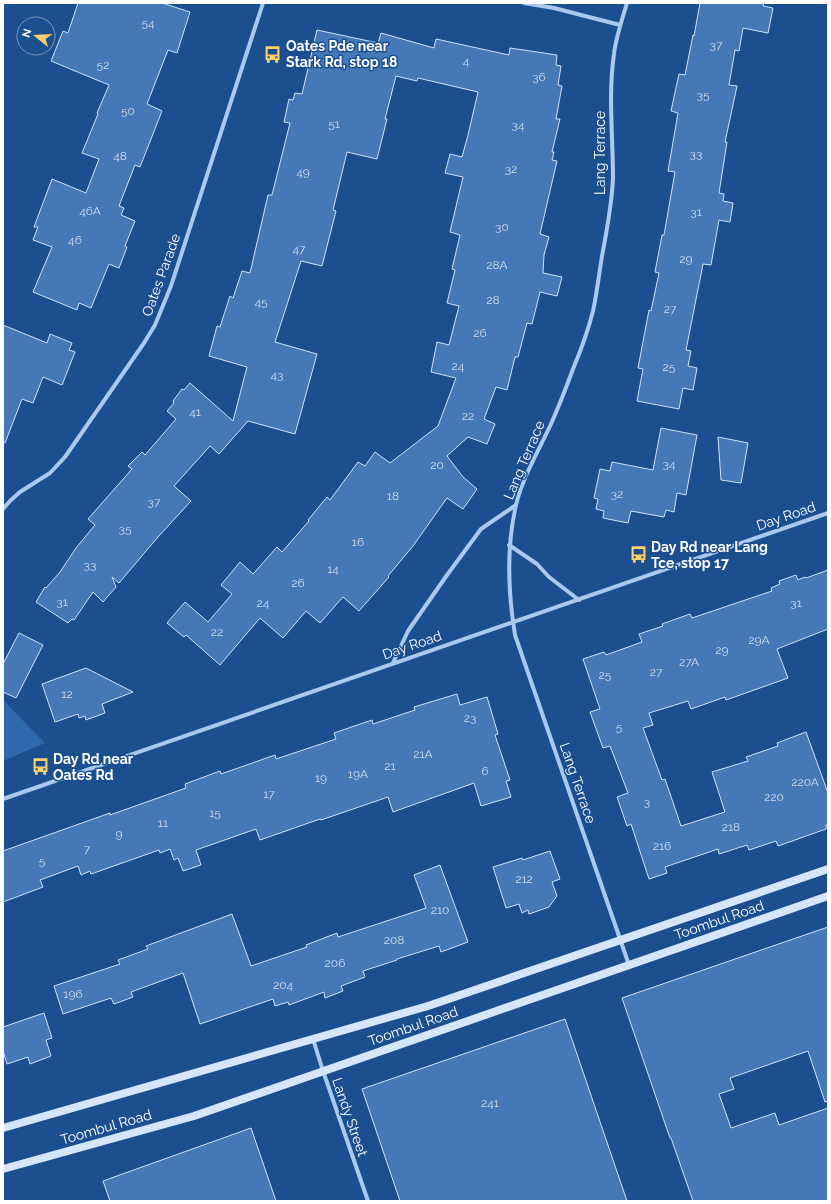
<svg xmlns="http://www.w3.org/2000/svg" width="831" height="1204" font-family="Raleway,sans-serif">
<rect width="100%" height="100%" fill="#1b4f8f"/>
<!-- green -->
<path fill="#2e69ad" d="M 3,700 L 45,743 L 3,761 Z"/>
<!-- building -->
<path fill="#4478b7" stroke="#cfe3fa" d="M 78,3 L 162,3 L 190,12 L 177,53 L 168,50 L 147,104 L 162,111 L 140,167 L 135,165 L 119,206 L 124,208 L 121,215 L 135,221 L 125,246 L 127,247 L 119,268 L 109,264 L 91,308 L 79,303 L 77,310 L 33,292 L 52,247 L 33,240 L 38,227 L 34,227 L 52,179 L 86,193 L 99,159 L 82,153 L 98,114 L 97,113 L 109,85 L 51,61 L 63,31 L 68,33 Z
M 700,3 L 764,3 L 763,6 L 773,8 L 768,33 L 743,28 L 739,51 L 735,50 L 729,85 L 737,86 L 725,142 L 727,142 L 719,193 L 724,194 L 723,201 L 733,203 L 730,222 L 719,220 L 711,265 L 703,264 L 686,350 L 691,351 L 688,366 L 697,368 L 693,390 L 683,388 L 679,409 L 637,401 L 643,369 L 638,368 L 649,310 L 651,311 L 659,273 L 655,272 L 662,235 L 664,235 L 675,172 L 668,171 L 678,113 L 671,111 L 679,74 L 685,75 L 693,35 L 694,36 Z
M 317,30 L 378,43 L 381,33 L 434,48 L 436,39 L 509,55 L 510,48 L 557,55 L 556,65 L 561,66 L 558,85 L 562,86 L 556,119 L 560,119 L 552,152 L 554,152 L 552,160 L 557,161 L 540,234 L 549,237 L 544,255 L 543,273 L 562,277 L 557,296 L 540,292 L 532,324 L 527,323 L 518,357 L 515,357 L 507,390 L 496,387 L 484,419 L 495,424 L 487,444 L 468,437 L 447,456 L 463,477 L 477,489 L 463,509 L 447,498 L 413,546 L 388,576 L 389,577 L 359,611 L 343,597 L 320,623 L 306,611 L 283,638 L 260,618 L 220,665 L 186,635 L 184,637 L 167,623 L 185,602 L 208,622 L 232,594 L 221,585 L 240,562 L 253,574 L 277,547 L 282,552 L 309,521 L 308,520 L 327,497 L 330,500 L 358,462 L 365,466 L 375,452 L 390,463 L 438,426 L 456,378 L 431,372 L 437,342 L 449,345 L 459,306 L 447,303 L 455,270 L 452,269 L 460,235 L 450,232 L 463,177 L 445,173 L 450,154 L 462,157 L 468,135 L 478,92 L 418,78 L 417,81 L 396,76 L 385,119 L 387,119 L 377,159 L 347,152 L 333,210 L 336,211 L 322,266 L 301,261 L 275,342 L 317,354 L 295,434 L 248,421 L 219,454 L 210,446 L 174,486 L 191,501 L 158,537 L 119,583 L 112,577 L 116,587 L 103,602 L 93,592 L 74,620 L 72,619 L 68,623 L 36,602 L 45,587 L 46,588 L 60,572 L 76,548 L 95,525 L 88,519 L 132,469 L 128,466 L 142,452 L 145,455 L 176,419 L 167,411 L 174,403 L 173,401 L 182,389 L 184,390 L 190,383 L 233,421 L 247,367 L 209,356 L 217,326 L 220,327 L 230,296 L 233,298 L 242,271 L 250,273 L 268,195 L 272,195 L 290,123 L 284,122 L 289,99 L 293,100 L 295,93 L 302,94 Z
M 3,325 L 47,343 L 50,334 L 72,343 L 69,350 L 75,352 L 62,385 L 43,377 L 33,403 L 22,399 L 5,443 L 3,443 Z
M 661,428 L 697,435 L 686,495 L 677,493 L 674,512 L 666,510 L 664,517 L 631,511 L 628,523 L 603,518 L 604,511 L 596,509 L 598,499 L 594,498 L 600,469 L 610,471 L 612,462 L 653,470 Z
M 718,437 L 748,443 L 741,483 L 721,480 Z
M 828,570 L 828,629 L 777,649 L 788,678 L 726,700 L 725,697 L 691,709 L 688,701 L 649,713 L 653,725 L 643,728 L 662,780 L 665,779 L 681,826 L 725,812 L 712,772 L 748,761 L 746,757 L 778,746 L 777,743 L 806,732 L 828,793 L 828,824 L 826,825 L 826,829 L 778,846 L 776,841 L 749,850 L 747,845 L 719,854 L 718,849 L 665,867 L 667,873 L 649,879 L 631,824 L 627,826 L 617,797 L 628,793 L 610,746 L 603,748 L 590,712 L 600,709 L 583,659 L 604,652 L 606,655 L 642,642 L 639,634 L 663,626 L 662,624 L 690,614 L 692,618 L 772,591 L 771,588 L 780,584 L 779,581 L 796,575 L 798,580 L 805,577 L 806,578 Z
M 19,633 L 43,645 L 16,698 L 3,692 L 3,664 Z
M 86,668 L 133,692 L 102,704 L 105,713 L 86,720 L 85,716 L 79,718 L 78,714 L 55,722 L 42,684 Z
M 457,694 L 460,705 L 487,697 L 498,734 L 495,735 L 510,780 L 506,781 L 511,797 L 481,806 L 474,783 L 393,812 L 388,797 L 321,820 L 320,819 L 260,840 L 256,829 L 196,850 L 201,865 L 183,871 L 178,858 L 174,860 L 170,849 L 160,853 L 159,850 L 91,874 L 90,871 L 81,875 L 78,866 L 40,880 L 43,887 L 3,902 L 3,851 L 110,813 L 110,815 L 186,788 L 185,784 L 220,771 L 221,774 L 275,755 L 276,759 L 336,739 L 334,733 L 372,720 L 373,724 L 415,710 L 414,707 Z
M 550,851 L 560,879 L 552,882 L 557,896 L 549,907 L 529,914 L 528,910 L 522,913 L 519,904 L 506,908 L 493,867 L 522,858 L 523,860 Z
M 440,865 L 468,942 L 441,952 L 439,946 L 397,959 L 397,960 L 363,971 L 365,977 L 341,986 L 343,991 L 325,998 L 324,992 L 289,1005 L 288,1002 L 275,1006 L 273,999 L 200,1024 L 183,973 L 131,992 L 133,997 L 114,1004 L 111,998 L 63,1014 L 54,986 L 120,964 L 118,960 L 148,949 L 146,946 L 232,914 L 251,966 L 307,947 L 306,945 L 337,933 L 338,937 L 426,908 L 414,875 Z
M 828,927 L 828,1101 L 825,1102 L 808,1051 L 730,1078 L 734,1089 L 719,1094 L 731,1128 L 775,1113 L 779,1125 L 828,1108 L 828,1201 L 693,1201 L 671,1138 L 670,1138 L 622,998 Z
M 44,1013 L 52,1038 L 46,1040 L 51,1056 L 30,1064 L 28,1057 L 7,1064 L 3,1051 L 3,1027 Z
M 565,1019 L 627,1201 L 400,1201 L 362,1089 Z
M 251,1128 L 276,1201 L 110,1201 L 103,1181 Z"/>
<g fill="none" stroke-linecap="round" stroke-linejoin="round">
<!-- minor -->
<path stroke="#a9c9ee" stroke-width="4" d="M 524,3 L 554,8 L 620,25
M 627,3 C 622,20 616,37 614,54 C 608,95 613,136 613,178 C 612,204 607,230 602,256 C 599,274 597,293 593,311 C 588,331 581,350 573,369 C 566,388 559,406 551,424 C 539,450 523,476 516,505 C 506,548 508,592 515,635 L 629,965
M 3,509 L 10,501 L 20,492 L 50,473 L 65,457 L 144,343 L 155,325 L 171,286 L 263,3
M 509,545 L 537,564 L 549,577 L 579,600
M 393,663 L 408,631 L 447,575 L 481,529 L 516,505
M 3,799 L 828,513
M 313,1039 L 323,1071 L 368,1201"/>
<!-- secondary -->
<path stroke="#d6e6fa" stroke-width="8" d="M 3,1128 L 428,1006 L 828,869
M 3,1169 L 194,1116 L 828,896"/>
</g>
<!-- icons -->
<defs>
<symbol id="bus-bare" viewBox="-9 -9 18 18"><path d="M-5-6H5V4H4V6H2V4H-2V6H-4V4H-5ZM-3.5-4V0h7V-4ZM-3.5 1.2v1.5H-2V1.2ZM2 1.2v1.5H3.5V1.2Z" fill="#ffd166" stroke="#1b4f8f" stroke-width="2.5" paint-order="stroke"/></symbol>
</defs>
<g fill-rule="evenodd">
<use href="#bus-bare" x="260" y="42" width="25" height="25"/>
<use href="#bus-bare" x="626" y="542" width="25" height="25"/>
<use href="#bus-bare" x="28" y="754" width="25" height="25"/>
</g>
<g text-anchor="middle" dominant-baseline="central" stroke-width="3" stroke-linejoin="round" paint-order="stroke">
<!-- number labels -->
<g font-size="12" fill="#d0dded">
<text x="148" y="23">54</text>
<text x="716" y="45">37</text>
<text x="466" y="61">4</text>
<text x="103" y="65">52</text>
<text x="539" y="77">36</text>
<text x="703" y="95">35</text>
<text x="128" y="111">50</text>
<text x="334" y="124">51</text>
<text x="518" y="125">34</text>
<text x="696" y="154">33</text>
<text x="120" y="156">48</text>
<text x="511" y="169">32</text>
<text x="303" y="172">49</text>
<text x="90" y="211">46A</text>
<text x="696" y="212">31</text>
<text x="502" y="227">30</text>
<text x="75" y="240">46</text>
<text x="299" y="249">47</text>
<text x="686" y="259">29</text>
<text x="497" y="265">28A</text>
<text x="493" y="300">28</text>
<text x="261" y="302">45</text>
<text x="670" y="309">27</text>
<text x="480" y="333">26</text>
<text x="458" y="366">24</text>
<text x="669" y="367">25</text>
<text x="277" y="375">43</text>
<text x="195" y="412">41</text>
<text x="468" y="416">22</text>
<text x="669" y="464">34</text>
<text x="437" y="465">20</text>
<text x="617" y="494">32</text>
<text x="393" y="496">18</text>
<text x="154" y="502">37</text>
<text x="125" y="529">35</text>
<text x="358" y="542">16</text>
<text x="90" y="565">33</text>
<text x="333" y="569">14</text>
<text x="298" y="583">26</text>
<text x="62" y="602">31</text>
<text x="263" y="603">24</text>
<text x="796" y="603">31</text>
<text x="217" y="632">22</text>
<text x="759" y="640">29A</text>
<text x="722" y="650">29</text>
<text x="689" y="662">27A</text>
<text x="656" y="672">27</text>
<text x="605" y="675">25</text>
<text x="67" y="694">12</text>
<text x="470" y="718">23</text>
<text x="619" y="727">5</text>
<text x="423" y="754">21A</text>
<text x="390" y="766">21</text>
<text x="485" y="771">6</text>
<text x="358" y="774">19A</text>
<text x="321" y="778">19</text>
<text x="805" y="782">220A</text>
<text x="269" y="794">17</text>
<text x="774" y="797">220</text>
<text x="647" y="802">3</text>
<text x="215" y="813">15</text>
<text x="163" y="823">11</text>
<text x="731" y="827">218</text>
<text x="119" y="834">9</text>
<text x="662" y="846">216</text>
<text x="87" y="849">7</text>
<text x="42" y="861">5</text>
<text x="524" y="879">212</text>
<text x="440" y="910">210</text>
<text x="394" y="940">208</text>
<text x="335" y="963">206</text>
<text x="283" y="985">204</text>
<text x="73" y="994">196</text>
<text x="490" y="1103">241</text>
</g>
<!-- poi labels -->
<g font-size="14" font-weight="bold" fill="#fff" stroke="#1b4f8f" text-anchor="start">
<text x="286" y="46">Oates Pde near<tspan x="286" dy="16">Stark Rd, stop 18</tspan></text>
<text x="651" y="547">Day Rd near Lang<tspan x="651" dy="16">Tce, stop 17</tspan></text>
<text x="53" y="759">Day Rd near<tspan x="53" dy="16">Oates Rd</tspan></text>
</g>
<!-- street labels -->
<g font-size="14" fill="#fff" stroke="#1b4f8f">
<text transform="translate(600 153) rotate(-90)">Lang Terrace</text>
<text transform="translate(161 275) rotate(-70)">Oates Parade</text>
<text transform="translate(524 460) rotate(-67)">Lang Terrace</text>
<text transform="translate(786 516) rotate(-19)">Day Road</text>
<text transform="translate(412 645) rotate(-19)">Day Road</text>
<text transform="translate(578 783) rotate(71)">Lang Terrace</text>
<text transform="translate(719 920) rotate(-19)">Toombul Road</text>
<text transform="translate(413 1026) rotate(-19)">Toombul Road</text>
<text transform="translate(350 1117) rotate(71)">Landy Street</text>
<text transform="translate(106 1127) rotate(-16)">Toombul Road</text>
</g>
</g>
<!-- border -->
<rect width="831" height="1204" fill="none" stroke="#ffffff" stroke-width="8"/>
<!-- north arrow -->
<g transform="translate(36 36) rotate(288)"><circle r="19" fill="#1b4f8f" stroke="#7695bc"/>
<path d="M0-3L7 15L0 10L-7 15Z" fill="#ffd166"/>
<text y="-6" font-size="11" font-weight="bold" text-anchor="middle" fill="#ffffff">N</text>
</g>
</svg>
